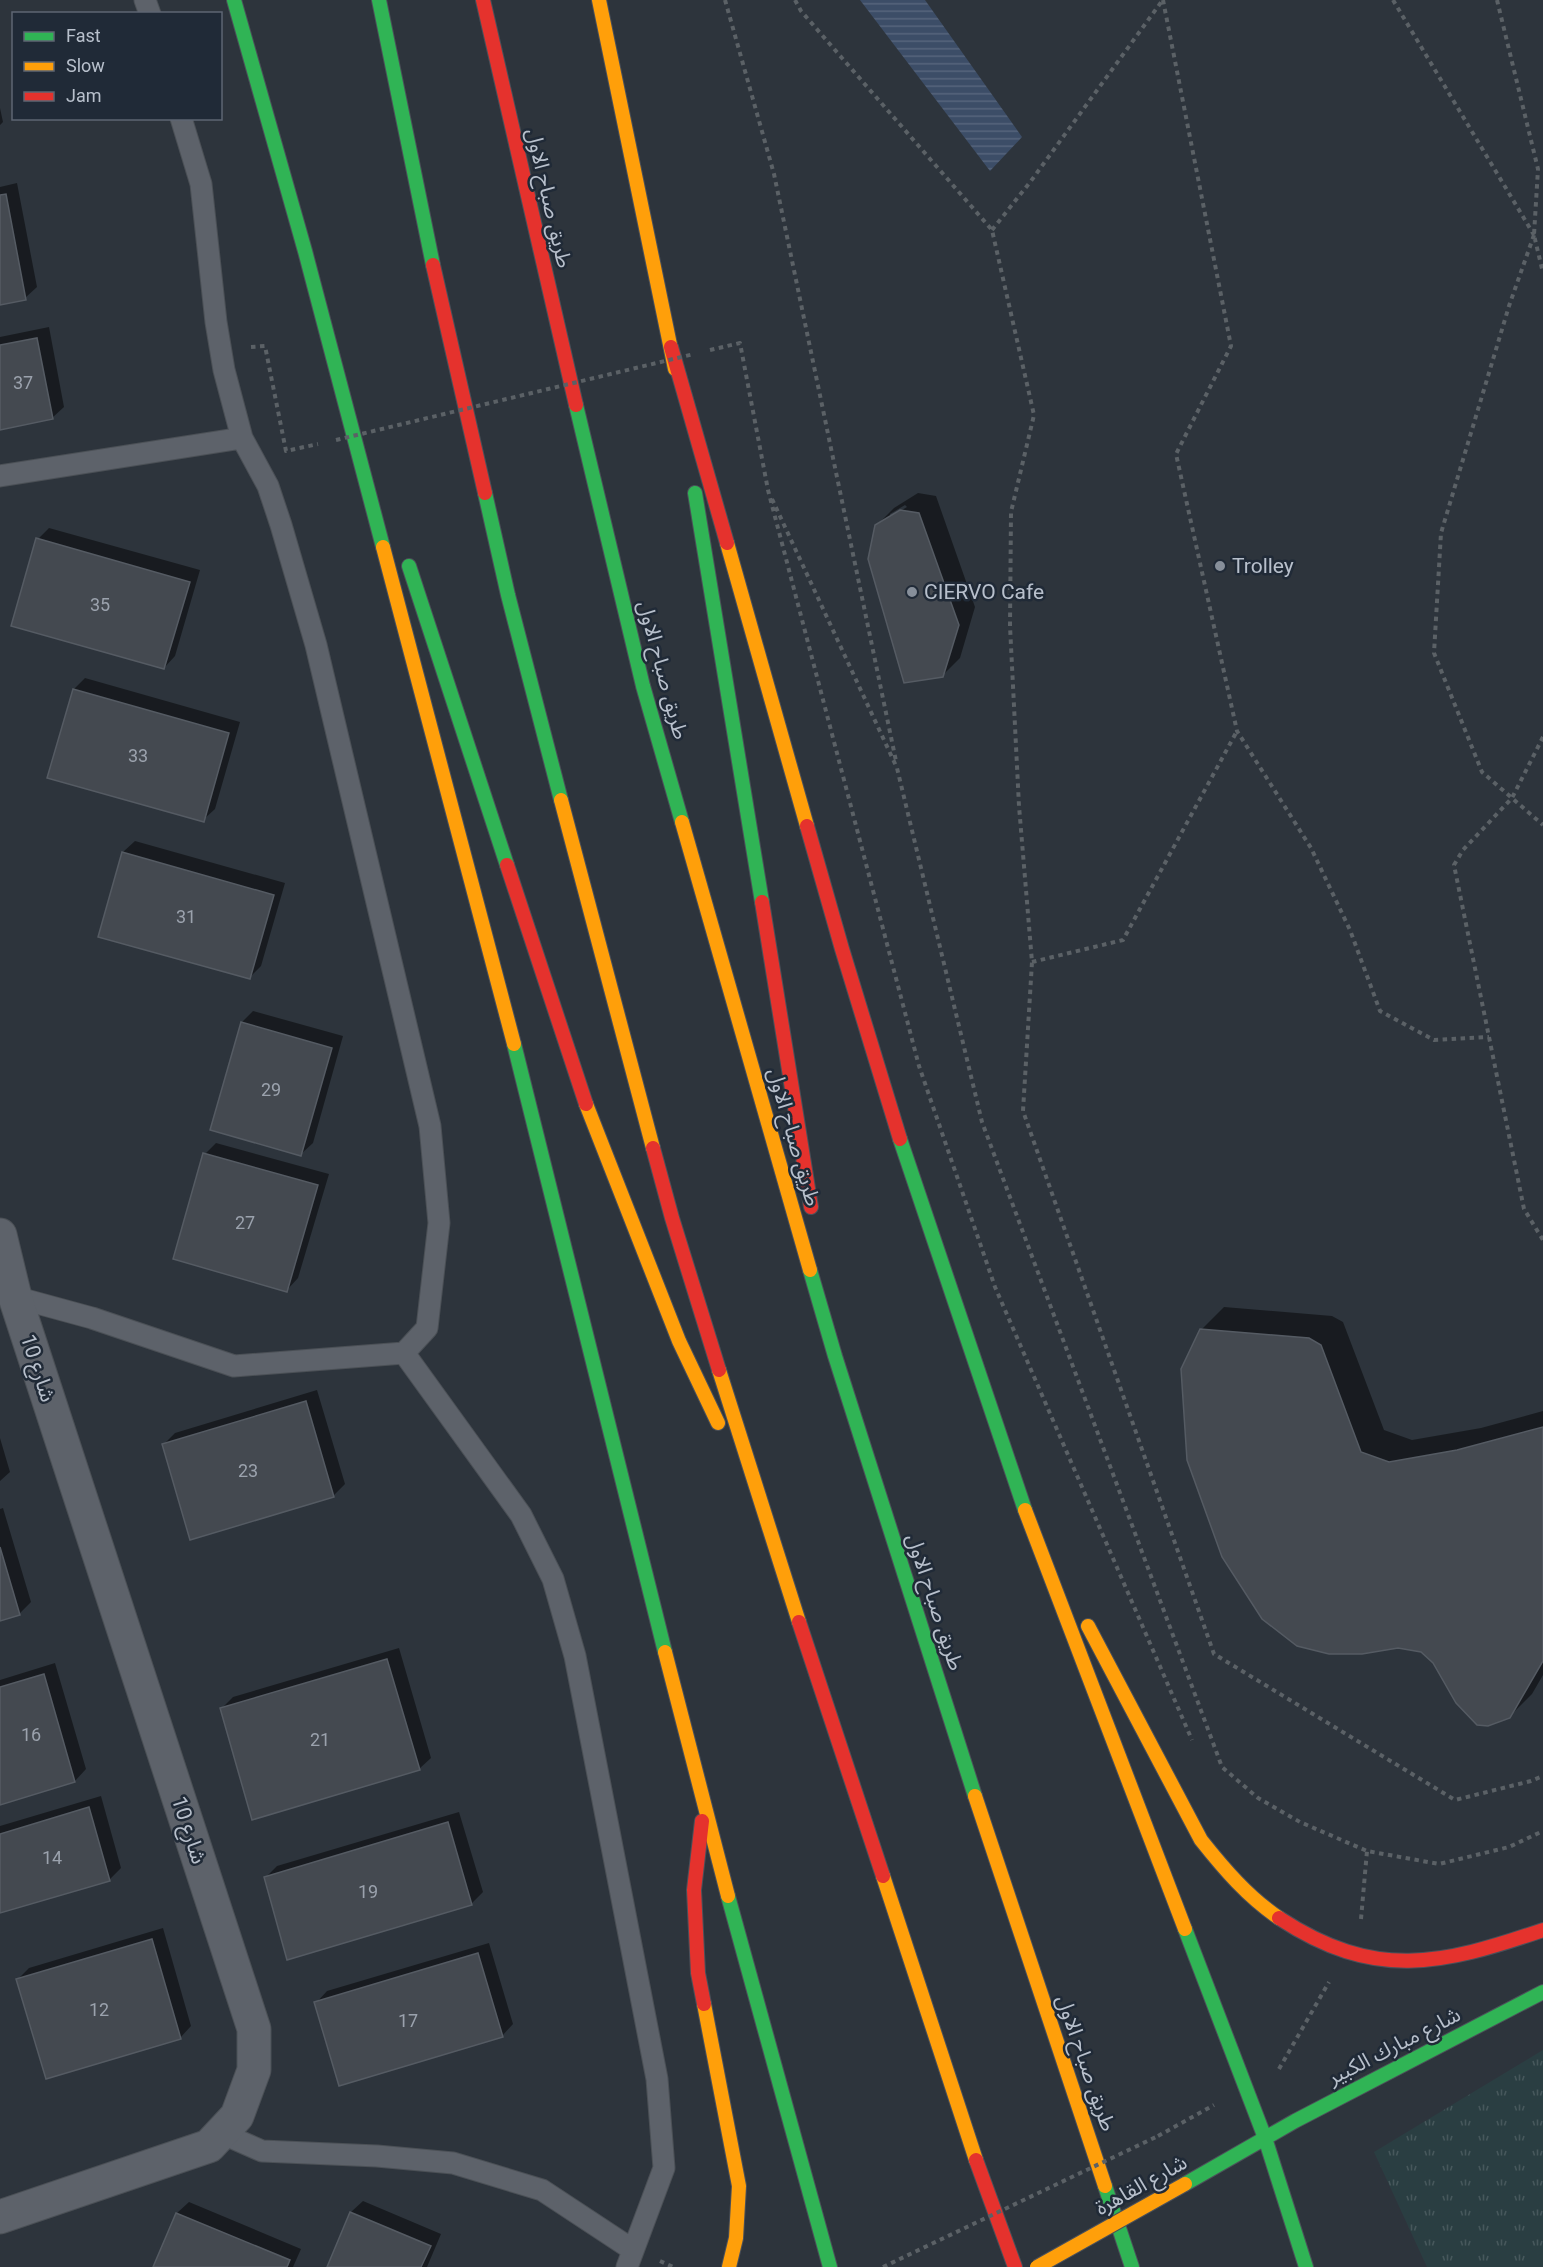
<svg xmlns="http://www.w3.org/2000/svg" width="1543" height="2267" font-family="Roboto,'Noto Sans Arabic',sans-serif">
<defs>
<pattern id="grass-tufts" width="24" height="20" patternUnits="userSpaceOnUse" patternTransform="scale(1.5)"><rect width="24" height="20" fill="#2a3e42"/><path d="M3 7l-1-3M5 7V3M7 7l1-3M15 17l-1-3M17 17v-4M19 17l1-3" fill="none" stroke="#47585c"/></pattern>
<pattern id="water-rules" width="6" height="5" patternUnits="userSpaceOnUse" patternTransform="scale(1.5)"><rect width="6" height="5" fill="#3c4d67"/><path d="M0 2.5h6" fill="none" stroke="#56657c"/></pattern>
</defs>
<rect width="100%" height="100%" fill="#2d343c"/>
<!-- grass -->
<path fill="url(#grass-tufts)" d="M 1543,2050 L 1543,2267 L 1427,2267 L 1374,2152 Z"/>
<!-- water -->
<path fill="url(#water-rules)" d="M 860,0 L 925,0 L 1022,137 L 990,171 Z"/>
<!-- shadow -->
<path fill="#0007" fill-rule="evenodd" d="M 0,108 L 3,122 L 0,125 Z
M 17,183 L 37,287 L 25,298 L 0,303 L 0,187 Z
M 49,327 L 64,407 L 52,418 L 0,429 L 0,337 Z
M 918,493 L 936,496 L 975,607 L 960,658 L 943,675 L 876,526 L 894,508 ZM 905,505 L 907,507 L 890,517 L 890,514 Z
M 49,528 L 200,570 L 175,656 L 164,668 L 38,539 Z
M 85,678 L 240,722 L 215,809 L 203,820 L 74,689 Z
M 135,841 L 285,883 L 261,966 L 249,978 L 123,852 Z
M 253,1011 L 343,1036 L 313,1143 L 301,1154 L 242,1022 Z
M 216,1143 L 329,1174 L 298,1278 L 287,1290 L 205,1154 Z
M 1224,1307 L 1332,1316 L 1343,1322 L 1384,1430 L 1412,1440 L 1481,1428 L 1543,1411 L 1543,1675 L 1532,1694 L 1509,1717 L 1434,1662 L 1201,1330 Z
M 317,1390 L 345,1484 L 333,1496 L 164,1444 L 175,1433 Z
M 0,1438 L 10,1472 L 0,1481 Z
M 3,1508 L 31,1602 L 19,1614 L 0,1620 L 0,1509 Z
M 399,1648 L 431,1758 L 419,1769 L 221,1709 L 233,1697 Z
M 55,1663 L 86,1769 L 75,1781 L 0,1803 L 0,1680 Z
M 101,1796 L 121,1868 L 110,1879 L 0,1912 L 0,1826 Z
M 459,1812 L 483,1892 L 471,1904 L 265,1878 L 277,1866 Z
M 163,1928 L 191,2026 L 180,2038 L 18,1979 L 29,1968 Z
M 489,1943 L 513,2024 L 502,2036 L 316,2003 L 327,1991 Z
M 363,2201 L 441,2234 L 427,2267 L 328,2267 L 351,2212 Z
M 189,2202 L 301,2249 L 293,2267 L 155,2267 L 177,2213 Z"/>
<!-- building -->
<path fill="#444950" stroke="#555b63" stroke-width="1.5" d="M 6,194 L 26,300 L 0,305 L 0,195 Z
M 37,338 L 53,419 L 0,430 L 0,345 Z
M 900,510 L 919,513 L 959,625 L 943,677 L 904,683 L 868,559 L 875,525 Z
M 36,538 L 190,582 L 164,669 L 11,626 Z
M 73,689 L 229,733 L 204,822 L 47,778 Z
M 122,852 L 274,895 L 250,979 L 98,937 Z
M 241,1022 L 332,1048 L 301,1156 L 210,1130 Z
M 203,1153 L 318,1185 L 287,1292 L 173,1259 Z
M 1200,1329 L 1309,1338 L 1321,1345 L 1361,1452 L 1389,1462 L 1457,1450 L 1543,1427 L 1543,1661 L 1510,1718 L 1488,1726 L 1477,1725 L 1456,1703 L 1433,1663 L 1421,1652 L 1398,1648 L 1362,1654 L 1329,1654 L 1297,1646 L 1262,1619 L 1222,1557 L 1187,1460 L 1181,1369 Z
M 306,1401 L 334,1497 L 190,1540 L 162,1444 Z
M 0,1547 L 20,1615 L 0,1621 Z
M 387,1659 L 420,1770 L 252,1820 L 220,1708 Z
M 44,1674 L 75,1782 L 0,1805 L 0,1687 Z
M 89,1807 L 110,1881 L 0,1913 L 0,1834 Z
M 448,1822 L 472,1905 L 287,1960 L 264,1877 Z
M 152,1939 L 181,2039 L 46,2079 L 16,1979 Z
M 478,1953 L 503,2037 L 339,2086 L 314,2002 Z
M 350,2212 L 431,2246 L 421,2267 L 327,2267 Z
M 176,2213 L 290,2260 L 287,2267 L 153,2267 Z"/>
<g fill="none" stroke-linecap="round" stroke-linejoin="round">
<defs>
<path id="lane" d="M 145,0 L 150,14
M 0,476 L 242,438
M 15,1297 L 92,1318 L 234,1366 L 404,1353 L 427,1328 L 439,1223 L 430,1126 L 316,645 L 281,525 L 268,486 L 242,438 L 224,370 L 216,322 L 201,184 L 181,118
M 404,1353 L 521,1515 L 553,1579 L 575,1656 L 657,2079 L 664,2168 L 627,2267
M 221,2133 L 262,2151 L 377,2156 L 453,2163 L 542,2190 L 633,2250"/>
<path id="street" d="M 0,1235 L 15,1297 L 254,2029 L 254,2070 L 237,2116 L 209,2146 L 0,2217"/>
<path id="fast" d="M 234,0 L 305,251 L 383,547
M 379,0 L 433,265
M 576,405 L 643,686 L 682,822
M 485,493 L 508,595 L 561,800
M 695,493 L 762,902
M 409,566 L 507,865
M 514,1044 L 665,1652
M 900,1139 L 1025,1510
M 810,1270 L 835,1356 L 975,1796
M 728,1896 L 830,2267
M 1185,1929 L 1265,2138 L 1306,2267
M 1185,2184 L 1295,2121 L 1543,1992
M 1105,2186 L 1132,2267"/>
<path id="slow" d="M 599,0 L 675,369
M 727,543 L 807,826
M 383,547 L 514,1044
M 561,800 L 653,1148
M 682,822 L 810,1270
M 586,1104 L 679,1341 L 718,1423
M 719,1370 L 799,1622
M 1025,1510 L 1185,1929
M 1088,1626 L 1201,1840 C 1224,1869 1248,1897 1279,1918
M 665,1652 L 728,1896
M 975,1796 L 1105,2186
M 883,1876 L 976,2160
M 704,2004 L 739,2186 L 736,2238 L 729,2267"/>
<path id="jam" d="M 483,0 L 576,405
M 433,265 L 485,493
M 671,347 L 727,543
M 807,826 L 842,949 L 900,1139
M 507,865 L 586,1104
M 762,902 L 811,1207
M 653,1148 L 672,1218 L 719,1370
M 799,1622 L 883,1876
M 702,1821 L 694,1890 L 698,1973 L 704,2004
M 1279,1918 C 1375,1981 1441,1965 1543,1930
M 976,2160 L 1015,2267"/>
</defs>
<!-- lane casing -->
<use href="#lane" stroke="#4b5056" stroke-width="23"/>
<!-- street casing -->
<use href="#street" stroke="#4b5056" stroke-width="35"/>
<!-- fast casing -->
<use href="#fast" stroke="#4b5059" stroke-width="16"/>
<!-- slow casing -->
<use href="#slow" stroke="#4b5059" stroke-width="16"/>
<!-- jam casing -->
<use href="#jam" stroke="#4b5059" stroke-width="16"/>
<!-- path -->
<path stroke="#5b6166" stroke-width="4" stroke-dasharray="4.5 4.5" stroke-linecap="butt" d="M 725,0 L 774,174 L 896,761
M 795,0 L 801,11 L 992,230 L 1034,415 L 1011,512 L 1010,626 L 1019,806 L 1032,962 L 1023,1111 L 1214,1654 L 1455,1800 L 1531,1781 L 1543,1776
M 1163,0 L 1231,346 L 1176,454 L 1237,731 L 1311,848 L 1350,930 L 1380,1011 L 1434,1040 L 1489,1037
M 1393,0 L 1534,235
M 1497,0 L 1538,169 L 1534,235 L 1543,273
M 992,230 L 1031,181 L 1162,1
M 1534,235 L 1509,306 L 1441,533 L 1434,653 L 1482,772 L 1543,825
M 251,347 L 265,346 L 286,451 L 318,444
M 710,350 L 740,343 L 768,490 L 919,1066 L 995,1287 L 1192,1740
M 772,499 L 897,768 L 982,1122 L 1222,1767 L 1258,1798 L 1300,1822 L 1367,1851 L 1439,1864 L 1509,1847 L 1543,1831
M 1543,737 L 1512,798 L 1463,850 L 1454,865 L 1524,1209 L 1543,1240
M 1032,962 L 1123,940 L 1237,731
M 1361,1919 L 1367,1851
M 1279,2069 L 1329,1982
M 1158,2136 L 1214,2105
M 660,2261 L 673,2267"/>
<!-- lane -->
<use href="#lane" stroke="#5d626a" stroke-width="21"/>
<!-- street -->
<use href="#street" stroke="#5d626a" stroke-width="33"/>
<!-- fast -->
<use href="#fast" stroke="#30b455" stroke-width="14"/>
<!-- slow -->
<use href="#slow" stroke="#ff9f0a" stroke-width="14"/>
<!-- jam -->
<use href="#jam" stroke="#e5322d" stroke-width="14"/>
<defs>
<path id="slow-bridge" d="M 1037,2267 L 1185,2184"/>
</defs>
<!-- slow-bridge casing -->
<use href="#slow-bridge" stroke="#4b5059" stroke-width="16" stroke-linecap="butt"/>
<!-- path-bridge -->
<path stroke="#5b6166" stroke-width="4" stroke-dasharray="4.5 4.5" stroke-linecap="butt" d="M 336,440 L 694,354
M 883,2267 L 1158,2136"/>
<!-- slow-bridge -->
<use href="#slow-bridge" stroke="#ff9f0a" stroke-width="14"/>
</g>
<!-- markers -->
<g fill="#878f9a" stroke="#202a37" stroke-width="2">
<circle cx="1220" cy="566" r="6"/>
<circle cx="912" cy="592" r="6"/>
</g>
<g text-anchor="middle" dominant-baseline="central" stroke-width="5" stroke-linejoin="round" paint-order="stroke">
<!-- number labels -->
<g font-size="18" fill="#9ba2ad">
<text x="23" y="382">37</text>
<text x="100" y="604">35</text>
<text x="138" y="755">33</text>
<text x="186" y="916">31</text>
<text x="271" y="1089">29</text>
<text x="245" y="1222">27</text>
<text x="248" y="1470">23</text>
<text x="31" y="1734">16</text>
<text x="320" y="1739">21</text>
<text x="52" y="1857">14</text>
<text x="368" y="1891">19</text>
<text x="99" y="2009">12</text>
<text x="408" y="2020">17</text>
</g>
<!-- street labels -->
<g font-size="21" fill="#b8c0cc" stroke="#202a37">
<text transform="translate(549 198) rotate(77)">طريق صباح الاول</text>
<text transform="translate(663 670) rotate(75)">طريق صباح الاول</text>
<text transform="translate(794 1137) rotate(74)">طريق صباح الاول</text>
<text transform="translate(38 1368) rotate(72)">شارع 10</text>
<text transform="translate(935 1602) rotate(72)">طريق صباح الاول</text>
<text transform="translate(189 1830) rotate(72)">شارع 10</text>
<text transform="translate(1394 2046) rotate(-27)">شارع مبارك الكبير</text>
<text transform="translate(1086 2063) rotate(71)">طريق صباح الاول</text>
<text transform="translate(1141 2185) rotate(-29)">شارع القاهرة</text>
</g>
<!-- poi labels -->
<g font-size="21" fill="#b8c0cc" stroke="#202a37" text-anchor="start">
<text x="1232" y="566">Trolley</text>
<text x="924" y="592">CIERVO Cafe</text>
</g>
</g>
<!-- legend -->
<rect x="12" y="12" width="210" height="108" fill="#202a37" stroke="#5d6673" stroke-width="1.5"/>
<rect x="24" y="32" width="30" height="9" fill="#30b455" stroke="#5d6673" stroke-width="1.5"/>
<text x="66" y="42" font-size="18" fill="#b8c0cc">Fast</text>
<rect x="24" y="62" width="30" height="9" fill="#ff9f0a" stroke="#5d6673" stroke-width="1.5"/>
<text x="66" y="72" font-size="18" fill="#b8c0cc">Slow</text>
<rect x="24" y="92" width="30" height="9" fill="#e5322d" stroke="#5d6673" stroke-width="1.5"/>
<text x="66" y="102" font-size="18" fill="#b8c0cc">Jam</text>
</svg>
